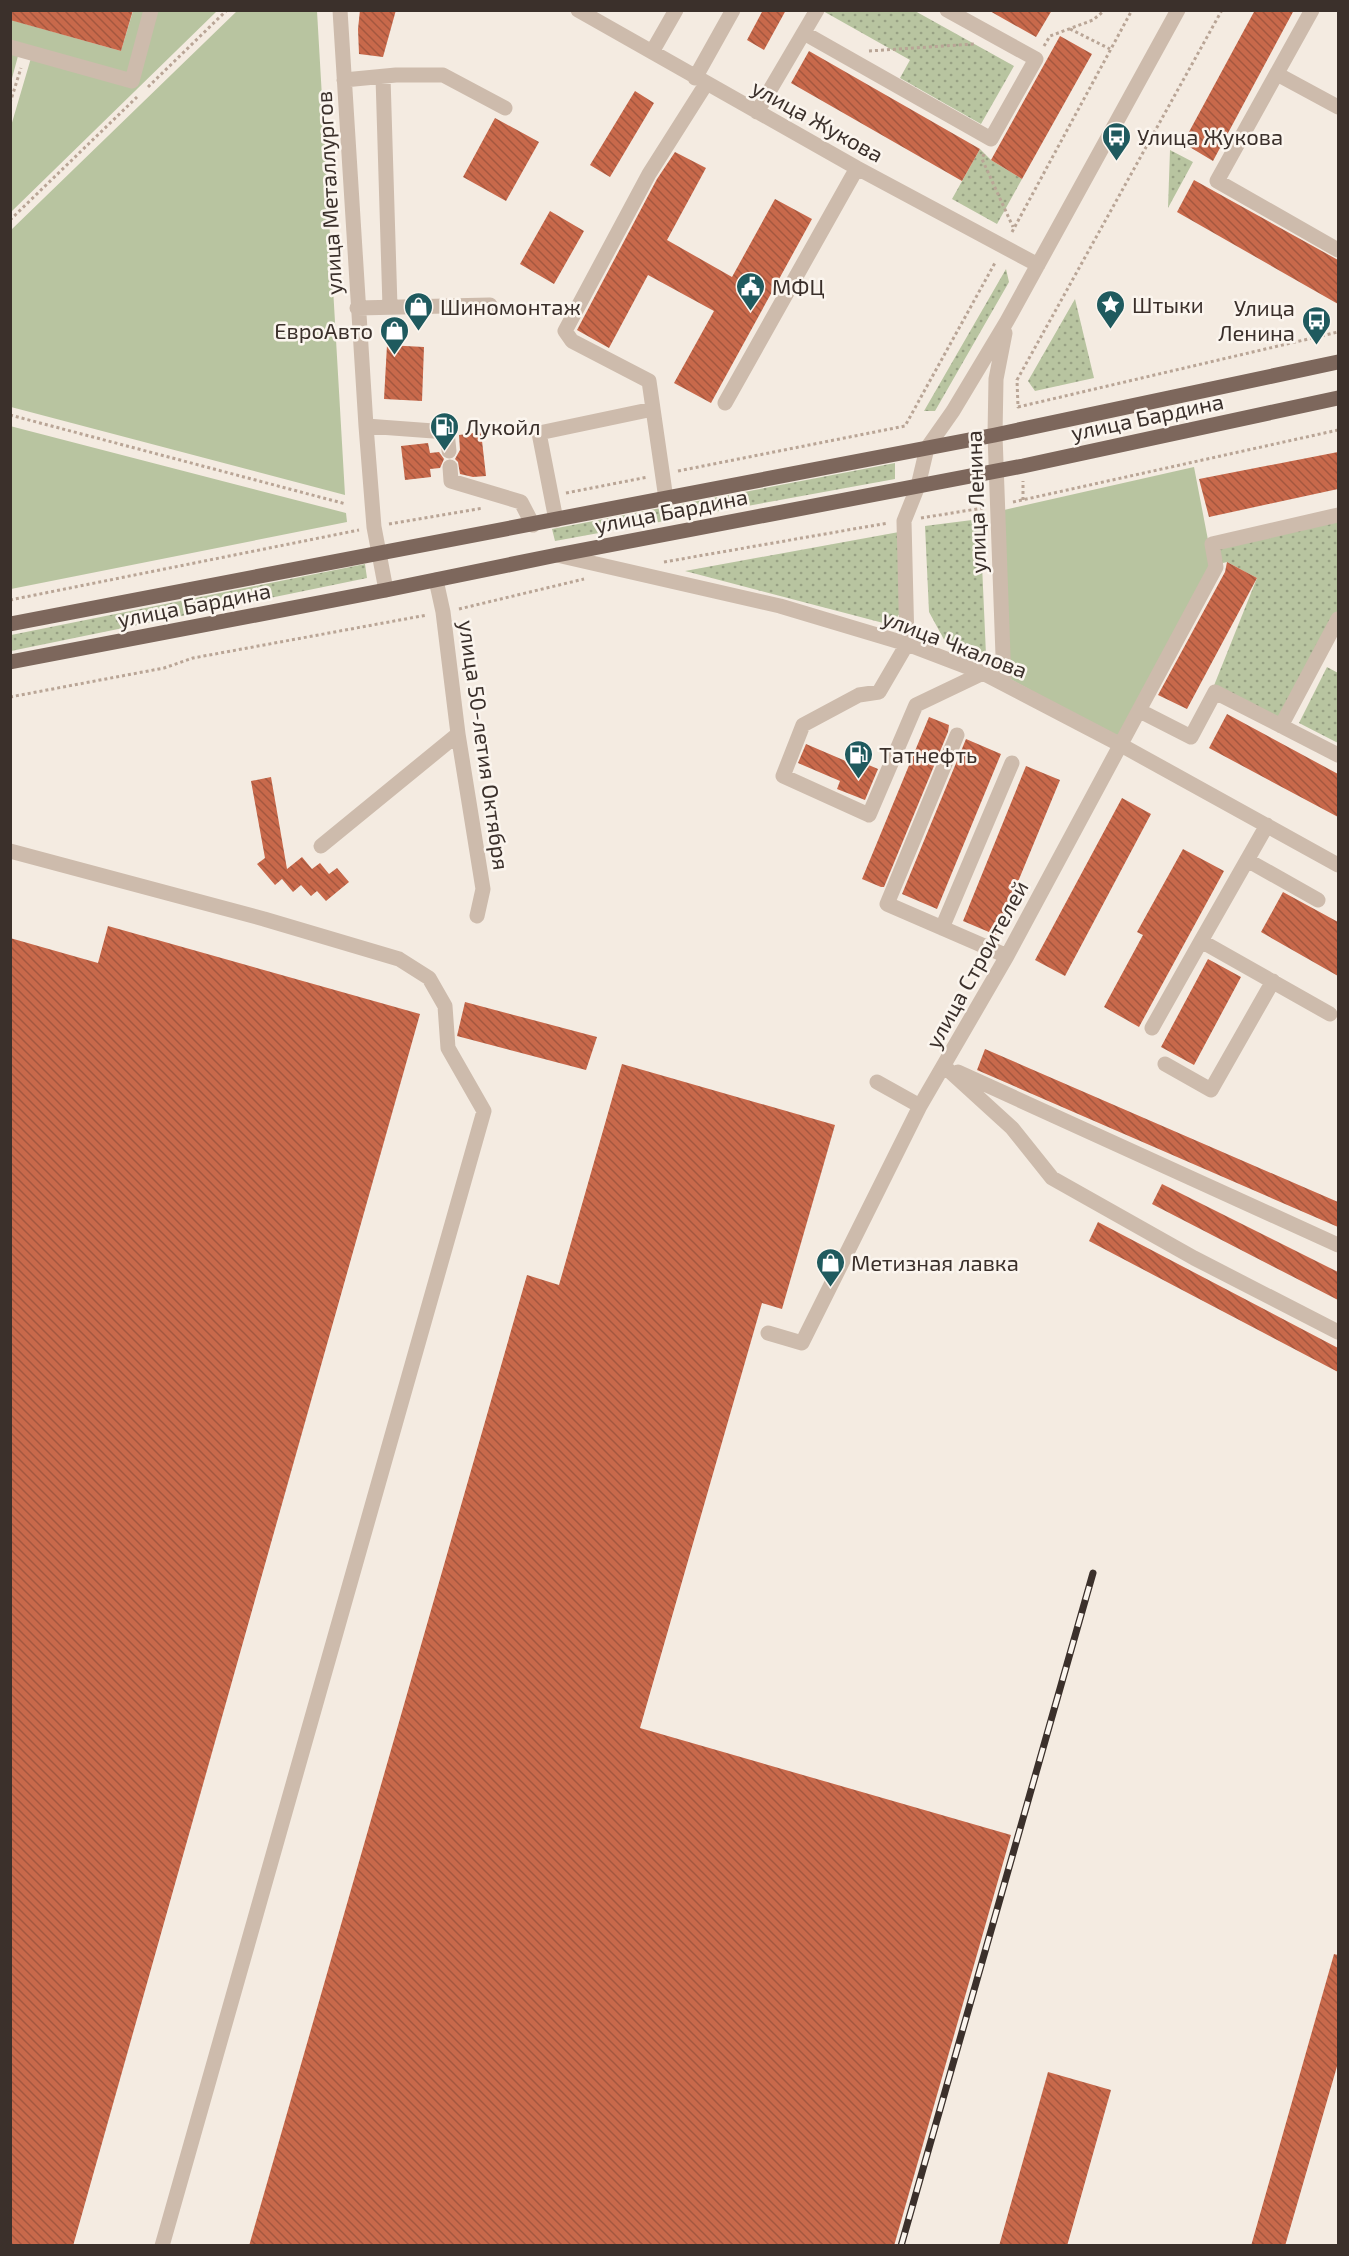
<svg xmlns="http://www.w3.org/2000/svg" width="1349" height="2256" font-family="'Exo 2',sans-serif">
<defs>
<pattern id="grass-dots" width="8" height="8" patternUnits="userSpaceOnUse" patternTransform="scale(1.5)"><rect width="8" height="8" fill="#b8c4a0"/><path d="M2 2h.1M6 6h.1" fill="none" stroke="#97a083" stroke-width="1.8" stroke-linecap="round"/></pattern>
<pattern id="building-back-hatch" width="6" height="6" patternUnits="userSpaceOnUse" patternTransform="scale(1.5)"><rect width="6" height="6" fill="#c8694b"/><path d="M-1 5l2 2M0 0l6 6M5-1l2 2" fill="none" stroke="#a4573f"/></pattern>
</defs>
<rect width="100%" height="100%" fill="#f4ebe1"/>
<!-- grass -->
<path fill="url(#grass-dots)" d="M 823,11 L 915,11 L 1014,66 L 981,124 L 900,78 L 910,60 Z
M 980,149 L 991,160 L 1022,179 L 997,224 L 952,199 Z
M 1170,150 L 1193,162 L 1168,208 Z
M 1006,269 L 1009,282 L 935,411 L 924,411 Z
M 1075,299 L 1094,378 L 1035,391 L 1028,381 Z
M 895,463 L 895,479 L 555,541 L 552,529 Z
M 1338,518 L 1338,613 L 1280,722 L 1213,688 L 1257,578 L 1227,562 L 1219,564 L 1216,546 Z
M 980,519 L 986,655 L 947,645 L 929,612 L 925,526 Z
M 899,532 L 904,608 L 891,625 L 685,571 Z
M 365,564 L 367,578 L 11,651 L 11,635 Z
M 1327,667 L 1338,673 L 1338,743 L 1299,723 Z"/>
<!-- park -->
<path fill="#b8c4a0" d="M 133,11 L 217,11 L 11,212 L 11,126 L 31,58 L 18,56 L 11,82 L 11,20 L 121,51 Z
M 237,11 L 317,11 L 345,495 L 11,407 L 11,230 Z
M 10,426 L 346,513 L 347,522 L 11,589 Z
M 1194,467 L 1213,566 L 1121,739 L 1010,679 L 1004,510 Z"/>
<!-- building -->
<path fill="url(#building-back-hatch)" d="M 10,10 L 133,10 L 121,51 L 10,20 Z
M 360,10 L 396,10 L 383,57 L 359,54 L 358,29 Z
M 763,10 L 786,10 L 764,50 L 747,40 Z
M 988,10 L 1052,10 L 1036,37 Z
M 1255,10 L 1294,10 L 1213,161 L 1183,143 Z
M 1060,36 L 1092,54 L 1022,179 L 991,160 Z
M 809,51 L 980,149 L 962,181 L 791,83 Z
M 635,91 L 654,103 L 610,177 L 590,165 Z
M 495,118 L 539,142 L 506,201 L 463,177 Z
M 675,152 L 706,168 L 667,240 L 732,277 L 775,199 L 812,219 L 711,403 L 674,383 L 714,311 L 648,275 L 609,348 L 577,330 L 657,179 Z
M 1194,180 L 1338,260 L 1338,304 L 1177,212 Z
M 550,211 L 584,231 L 554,284 L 520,264 Z
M 387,345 L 424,347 L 422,401 L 384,399 Z
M 481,432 L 486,476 L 473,477 L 460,474 L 458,462 L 455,459 L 460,450 L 459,435 Z
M 428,443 L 430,453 L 439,452 L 444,459 L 440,468 L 430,469 L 431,477 L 405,480 L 401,446 Z
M 1338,452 L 1338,489 L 1209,517 L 1199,479 Z
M 1227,562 L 1257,578 L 1187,709 L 1158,695 L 1225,572 Z
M 1227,714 L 1338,774 L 1338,817 L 1209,748 Z
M 929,717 L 949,725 L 948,732 L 884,887 L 881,887 L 862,879 Z
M 966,739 L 1001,754 L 937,909 L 902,894 Z
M 806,744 L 848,762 L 850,757 L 878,769 L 865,800 L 837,789 L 840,781 L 798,763 Z
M 1026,766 L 1060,780 L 996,935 L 963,921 Z
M 271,777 L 287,869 L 302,857 L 312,869 L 320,863 L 329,874 L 337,868 L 349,882 L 326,901 L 317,891 L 311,896 L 301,885 L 293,892 L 282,879 L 275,885 L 257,864 L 265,858 L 251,781 Z
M 1122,798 L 1151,814 L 1065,976 L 1035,960 Z
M 1183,849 L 1224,871 L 1139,1027 L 1104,1007 L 1143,935 L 1137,932 Z
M 1283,892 L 1338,922 L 1338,976 L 1261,932 Z
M 108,926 L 420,1014 L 73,2246 L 10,2246 L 10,938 L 98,963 Z
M 1208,959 L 1241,977 L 1194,1065 L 1161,1047 Z
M 465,1002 L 597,1037 L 586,1070 L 457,1036 Z
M 985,1049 L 1338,1202 L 1338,1227 L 977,1070 Z
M 622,1064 L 835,1125 L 782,1309 L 762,1303 L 640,1728 L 1011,1835 L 894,2246 L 249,2246 L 527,1275 L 559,1285 Z
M 1162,1184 L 1338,1272 L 1338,1300 L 1152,1204 Z
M 1098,1222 L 1338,1348 L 1338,1372 L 1089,1241 Z
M 1334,1954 L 1338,1955 L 1338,2063 L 1285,2246 L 1251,2246 Z
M 1048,2072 L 1111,2090 L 1067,2246 L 999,2246 Z"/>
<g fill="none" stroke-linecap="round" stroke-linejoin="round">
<!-- path -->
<path stroke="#b9a596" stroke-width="3" stroke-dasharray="3 3" stroke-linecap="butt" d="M 1222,10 L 1017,380 L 1018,407 L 1338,332
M 1070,29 L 1110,49
M 1044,46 L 1050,36 L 1093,20 L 1105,10
M 869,51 L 974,44
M 148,87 L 227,10
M 10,103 L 21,68
M 984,154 L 982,159 L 1013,227
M 10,220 L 137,97
M 1012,232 L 1132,10
M 10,415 L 346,504
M 678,471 L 905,426 L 996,261
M 566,493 L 648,477
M 1023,500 L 1023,481
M 1013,502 L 1338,430
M 921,518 L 983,508
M 389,524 L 483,508
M 664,562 L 888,523
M 10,600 L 359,530
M 459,609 L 584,579
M 10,697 L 164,668 L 193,658 L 427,615"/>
<!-- minor -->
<path stroke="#cdbbac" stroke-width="15" d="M 340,10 L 366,426 L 374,527 L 386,590
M 578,10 L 857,168 L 1038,265
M 1312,10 L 1217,181 L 1338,250
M 804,33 L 991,139 L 1036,59 L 947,10
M 10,47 L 132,81 L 151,10
M 652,52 L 676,10
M 1277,74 L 1338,107
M 383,77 L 390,307
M 695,78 L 733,10
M 344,80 L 396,75 L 443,75 L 505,108
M 757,112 L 817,10
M 357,308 L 490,305
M 725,403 L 857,168
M 366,426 L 447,432 L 449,451
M 450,467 L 451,481 L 521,502 L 533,525
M 666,499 L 649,381 L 572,341 L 565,331 L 649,174 L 706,84
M 556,520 L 539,433 L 653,409
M 557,555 L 780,606 L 907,644 L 983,673 L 1121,745 L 1338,865
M 436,580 L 443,612 L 458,734 L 483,889 L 477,916
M 983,673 L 916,705 L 869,815 L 783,776 L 803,725 L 859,695 L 879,692 L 907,644 L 904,521 L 918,486 L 927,448 L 953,411 L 1007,321 L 1178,10
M 1004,683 L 995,435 L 996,379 L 1005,333
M 1140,711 L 1191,737 L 1215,692 L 1338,755
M 1281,726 L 1338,619
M 957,735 L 887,904 L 1007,956
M 1267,825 L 1201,941 L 1330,1014
M 321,846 L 458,734
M 10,851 L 264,919 L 399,959 L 429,978 L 445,1006 L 448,1048 L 484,1111 L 162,2246
M 1247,860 L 1318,900
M 942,928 L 1012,763
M 1152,1028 L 1201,941
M 1165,1064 L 1211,1090 L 1273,981
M 944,1066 L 1012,1128 L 1052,1178 L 1194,1258 L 1338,1332
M 958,1072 L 1338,1245
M 877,1082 L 920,1106
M 768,1333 L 802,1343 L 920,1106 L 1007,956 L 1216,567 L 1212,544 L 1338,515"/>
<!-- major -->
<path stroke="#7d675c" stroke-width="15" d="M 10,624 L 995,435 L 1338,362
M 10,662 L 386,590 L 557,555 L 1023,466 L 1338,398"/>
<defs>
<path id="rail" d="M 901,2246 L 1093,1573"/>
</defs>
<!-- rail casing -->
<use href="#rail" stroke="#3b302b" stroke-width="7"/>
<!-- rail -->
<use href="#rail" stroke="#fbf5ee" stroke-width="4.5" stroke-dasharray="14" stroke-linecap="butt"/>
</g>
<!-- icons -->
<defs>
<symbol id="bus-pin" viewBox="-11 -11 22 30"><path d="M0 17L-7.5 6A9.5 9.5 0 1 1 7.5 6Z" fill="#1f5a5e" stroke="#fbf5ee"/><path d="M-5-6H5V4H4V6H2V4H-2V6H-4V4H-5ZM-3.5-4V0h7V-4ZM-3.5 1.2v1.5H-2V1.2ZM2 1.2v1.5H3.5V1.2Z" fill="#fff"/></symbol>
<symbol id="civic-pin" viewBox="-11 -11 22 30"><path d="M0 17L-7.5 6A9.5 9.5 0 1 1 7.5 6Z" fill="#1f5a5e" stroke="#fbf5ee"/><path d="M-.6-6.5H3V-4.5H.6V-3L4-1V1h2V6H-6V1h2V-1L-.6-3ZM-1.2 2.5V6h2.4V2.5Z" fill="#fff"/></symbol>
<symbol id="sight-pin" viewBox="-11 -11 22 30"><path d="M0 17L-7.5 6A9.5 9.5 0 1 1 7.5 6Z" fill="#1f5a5e" stroke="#fbf5ee"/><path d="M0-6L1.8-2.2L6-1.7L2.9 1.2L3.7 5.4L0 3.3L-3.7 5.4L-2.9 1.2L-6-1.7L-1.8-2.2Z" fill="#fff"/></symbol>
<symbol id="shop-pin" viewBox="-11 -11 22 30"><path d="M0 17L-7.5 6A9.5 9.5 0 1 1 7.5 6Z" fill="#1f5a5e" stroke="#fbf5ee"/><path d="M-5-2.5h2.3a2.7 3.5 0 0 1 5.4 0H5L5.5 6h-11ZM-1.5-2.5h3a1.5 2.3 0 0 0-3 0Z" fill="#fff"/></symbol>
<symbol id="fuel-pin" viewBox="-11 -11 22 30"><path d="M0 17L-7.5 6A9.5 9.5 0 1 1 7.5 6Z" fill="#1f5a5e" stroke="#fbf5ee"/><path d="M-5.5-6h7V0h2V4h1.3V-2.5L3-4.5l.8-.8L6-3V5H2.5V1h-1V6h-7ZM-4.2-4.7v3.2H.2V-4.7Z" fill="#fff"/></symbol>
</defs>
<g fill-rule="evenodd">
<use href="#bus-pin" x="1100" y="120" width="33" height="45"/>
<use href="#civic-pin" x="734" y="270" width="33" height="45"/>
<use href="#sight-pin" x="1094" y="288" width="33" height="45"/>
<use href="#shop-pin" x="402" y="290" width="33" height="45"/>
<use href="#bus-pin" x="1300" y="304" width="33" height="45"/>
<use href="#shop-pin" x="378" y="314" width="33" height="45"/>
<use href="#fuel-pin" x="428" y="410" width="33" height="45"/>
<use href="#fuel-pin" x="842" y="738" width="33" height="45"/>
<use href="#shop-pin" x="814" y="1246" width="33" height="45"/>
</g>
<g text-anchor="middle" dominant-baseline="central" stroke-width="5" stroke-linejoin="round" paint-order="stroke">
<!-- street labels -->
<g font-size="22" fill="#3b302b" stroke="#fbf5ee">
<text transform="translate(818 120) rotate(29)">улица Жукова</text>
<text transform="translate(328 193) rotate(-93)">улица Металлургов</text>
<text transform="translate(1147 416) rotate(-12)">улица Бардина</text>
<text transform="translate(975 502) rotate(-92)">улица Ленина</text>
<text transform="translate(671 510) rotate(-11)">улица Бардина</text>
<text transform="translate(194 604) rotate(-11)">улица Бардина</text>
<text transform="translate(955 643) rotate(21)">улица Чкалова</text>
<text transform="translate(485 745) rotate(82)">улица 50-летия Октября</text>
<text transform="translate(976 964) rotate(-61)">улица Строителей</text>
</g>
<!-- poi labels -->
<g font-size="22" fill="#3b302b" stroke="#fbf5ee" text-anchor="start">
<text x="1137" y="136">Улица Жукова</text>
<text x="772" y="286">МФЦ</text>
<text x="1132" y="304">Штыки</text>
<text x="440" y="306">Шиномонтаж</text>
<text x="1295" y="307" text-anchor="end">Улица<tspan x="1295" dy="25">Ленина</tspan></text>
<text x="373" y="330" text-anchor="end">ЕвроАвто</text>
<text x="465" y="426">Лукойл</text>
<text x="879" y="754">Татнефть</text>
<text x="851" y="1262">Метизная лавка</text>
</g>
</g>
<!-- border -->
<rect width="1349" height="2256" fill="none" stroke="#3b302b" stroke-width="24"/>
</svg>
